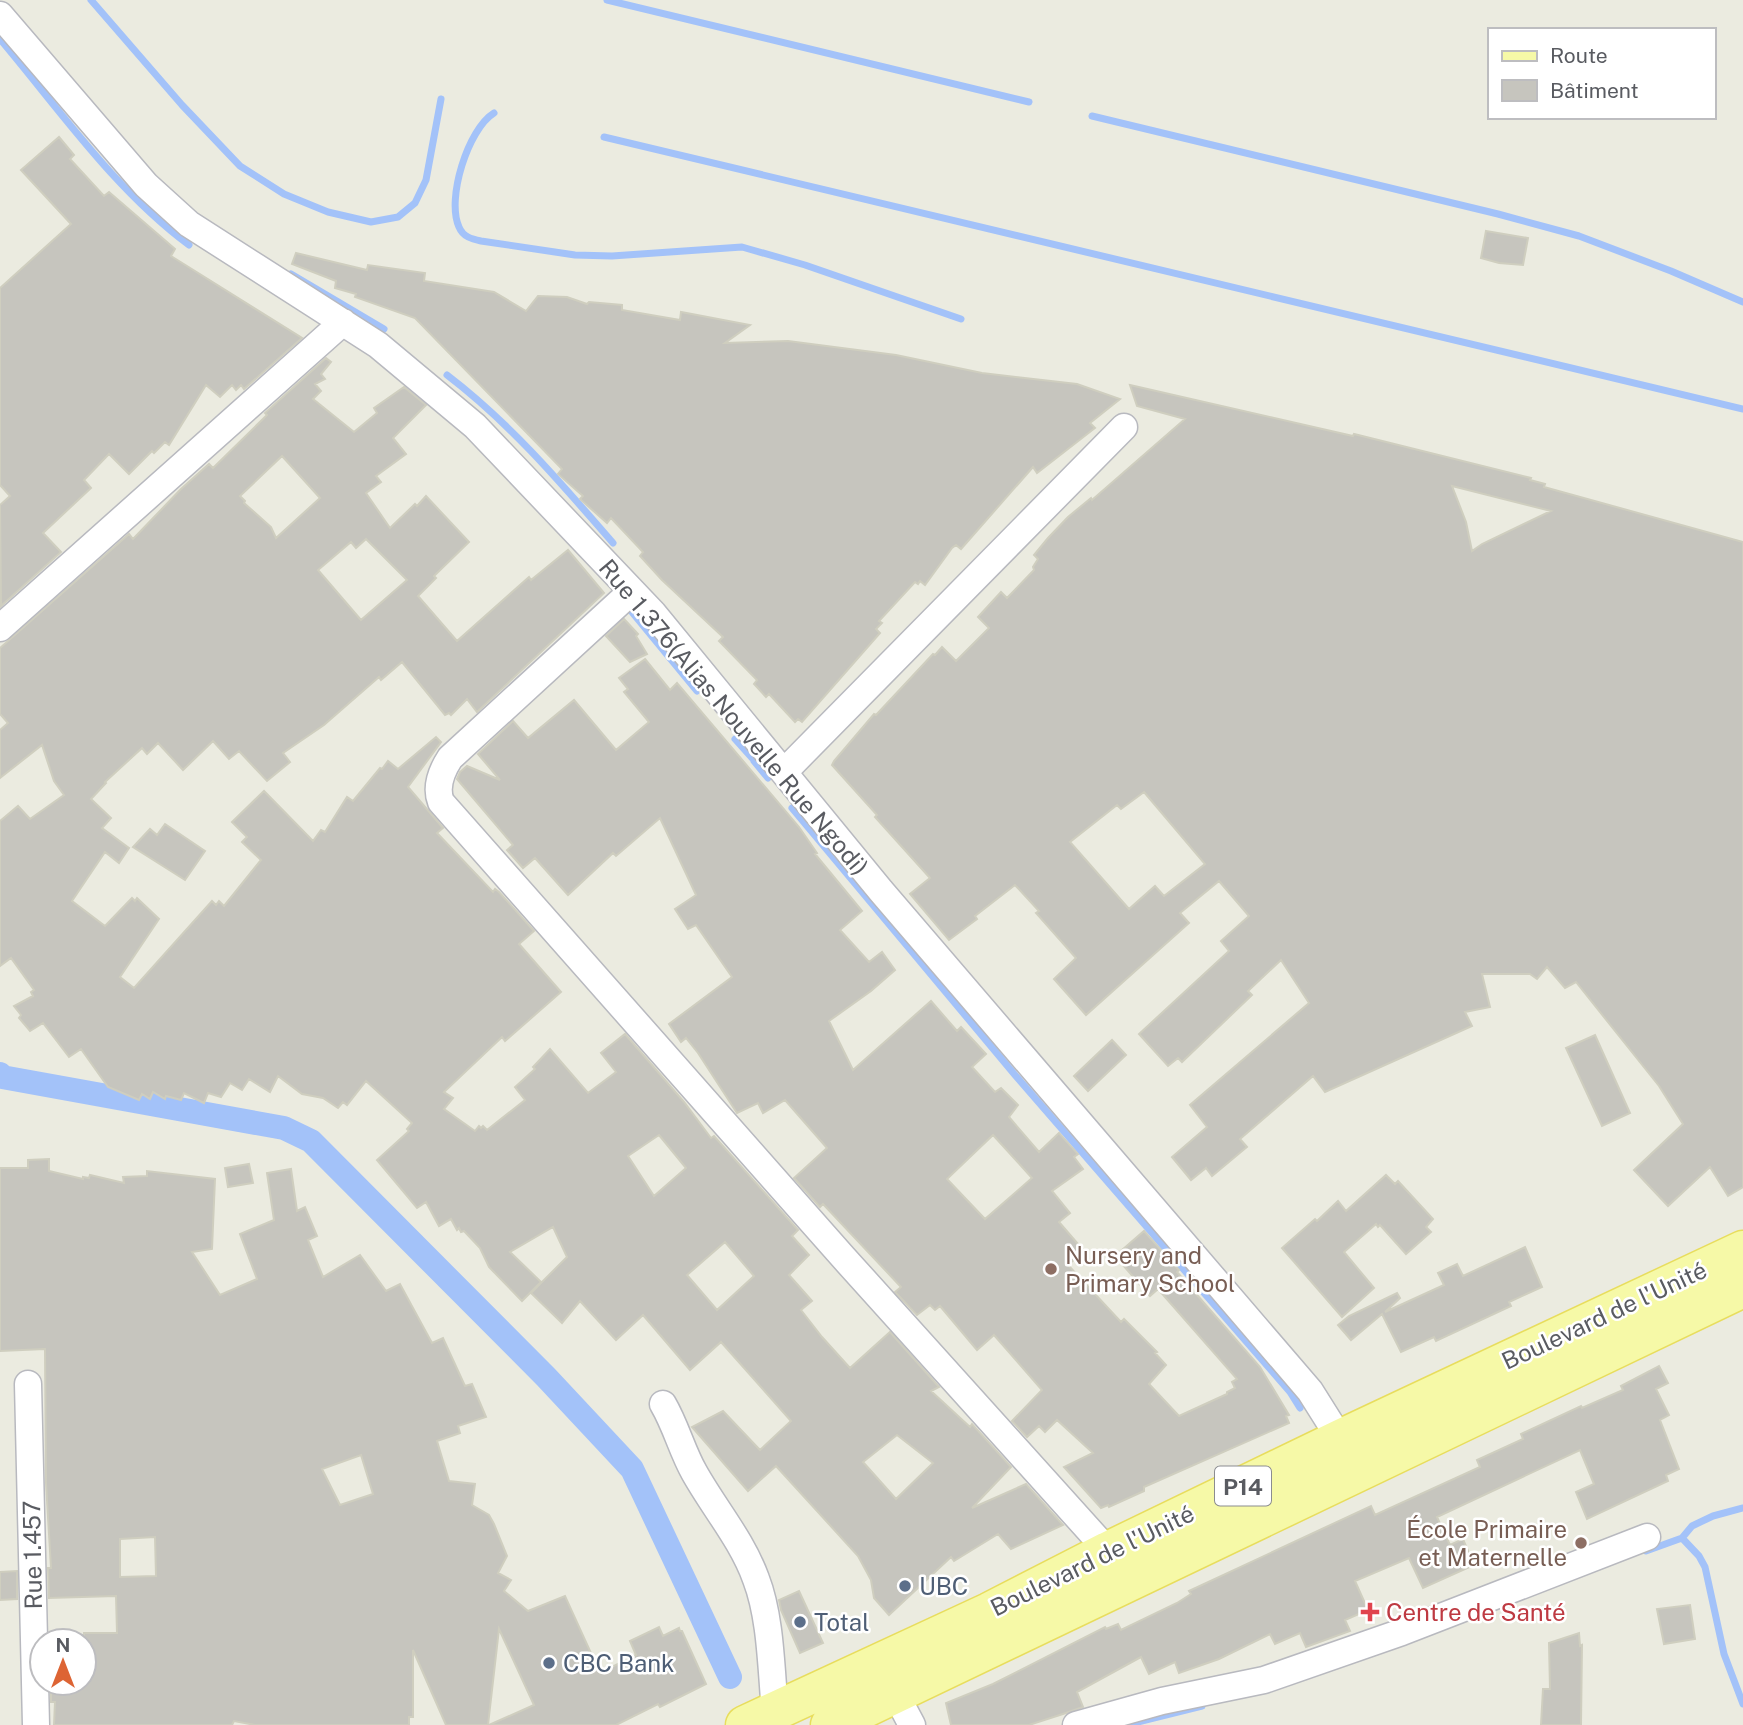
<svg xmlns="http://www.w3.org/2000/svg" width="1743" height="1725" font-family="'Public Sans',sans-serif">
<rect width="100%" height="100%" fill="#ebebe0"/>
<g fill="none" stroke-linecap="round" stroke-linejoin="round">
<!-- stream -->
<path stroke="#a3c2f9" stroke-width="7" d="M 91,0 L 182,105 L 240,166 L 284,194 L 328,212 L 371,222 L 398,217 L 415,203 L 426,180 L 441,99
M 607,0 L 1029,102
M 0,39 C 60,110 114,189 189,245
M 494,113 C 468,129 446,199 459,227 C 463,237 472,239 481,241 L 575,255 L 612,256 L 742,247 L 805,265 L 961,319
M 1092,116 L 1498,214 L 1579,236 L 1671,271 L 1743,302
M 604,137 L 1743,409
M 291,274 L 384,329
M 447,375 C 510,423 561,483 613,543
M 627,606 L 697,691
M 735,739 L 752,758
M 754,761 L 768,778
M 792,808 L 1015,1075 L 1290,1392 L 1300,1408
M 1682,1538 L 1699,1556 L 1705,1567 L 1724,1654 L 1743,1704
M 1646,1551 L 1682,1538 L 1692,1526 L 1713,1516 L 1743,1508
M 1126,1725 L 1202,1706"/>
<!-- canal -->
<path stroke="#a3c2f9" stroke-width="24" d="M 0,1074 L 2,1077 L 284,1128 L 311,1141 L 546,1377 L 632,1469 L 730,1677"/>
</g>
<!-- building -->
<path fill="#c6c5be" stroke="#cfcebf" stroke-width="2" fill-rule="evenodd" d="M 59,137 L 74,155 L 70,159 L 104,196 L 109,192 L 175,249 L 171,256 L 302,338 L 244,389 L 241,385 L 236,390 L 232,385 L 220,397 L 206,385 L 169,445 L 165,442 L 154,453 L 152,451 L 129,474 L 109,454 L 84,480 L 91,488 L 43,533 L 61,552 L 1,606 L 0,505 L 10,496 L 0,485 L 0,288 L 71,224 L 21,170 Z
M 1486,231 L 1528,238 L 1523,265 L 1499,263 L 1481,258 Z
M 296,253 L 367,270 L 368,265 L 425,273 L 424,281 L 494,292 L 526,311 L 538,296 L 567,297 L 587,304 L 589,302 L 622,305 L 622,310 L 680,320 L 681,312 L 750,325 L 725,343 L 788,341 L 896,355 L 982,373 L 1077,384 L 1120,399 L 1090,423 L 1095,428 L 1037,473 L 1033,467 L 961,549 L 956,545 L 952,548 L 925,585 L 920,581 L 918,584 L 915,582 L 879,621 L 882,623 L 876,629 L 880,633 L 802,722 L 798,719 L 795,722 L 769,694 L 766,697 L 754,684 L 757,680 L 719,641 L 723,637 L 662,580 L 640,556 L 643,552 L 611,518 L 607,523 L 580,499 L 583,496 L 558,474 L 562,469 L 415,318 L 355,297 L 356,294 L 335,288 L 336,281 L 292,264 Z
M 326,358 L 331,362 L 321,374 L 325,379 L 315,384 L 321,391 L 313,399 L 354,432 L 377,413 L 374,408 L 404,387 L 426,405 L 393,438 L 406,454 L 376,476 L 381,482 L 366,493 L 390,528 L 415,504 L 417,506 L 426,496 L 469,542 L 434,576 L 436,578 L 418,596 L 457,641 L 529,577 L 531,580 L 568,550 L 604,593 L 477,712 L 467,699 L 451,715 L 449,713 L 445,715 L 402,662 L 381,680 L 379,677 L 324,725 L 283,753 L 290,762 L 267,781 L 239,751 L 229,759 L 213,741 L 183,770 L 158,743 L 147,754 L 142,748 L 105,782 L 106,783 L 91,799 L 111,818 L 102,828 L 129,848 L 119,863 L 105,852 L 72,901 L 105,926 L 132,898 L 135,901 L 137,898 L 159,919 L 120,977 L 134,988 L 212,901 L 216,905 L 219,901 L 224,906 L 261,860 L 242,842 L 247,837 L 232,822 L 264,791 L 313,841 L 321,830 L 325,832 L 347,797 L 353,801 L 380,768 L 382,769 L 388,761 L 398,769 L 436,737 L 441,742 L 408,787 L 443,828 L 437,833 L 493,892 L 495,889 L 499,892 L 534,931 L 519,944 L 561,992 L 505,1041 L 502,1037 L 444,1092 L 453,1098 L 444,1109 L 475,1131 L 479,1126 L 481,1128 L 483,1126 L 487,1130 L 525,1100 L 515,1087 L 535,1069 L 533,1067 L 550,1049 L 588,1093 L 616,1072 L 601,1053 L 625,1034 L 684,1102 L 711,1138 L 714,1136 L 798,1230 L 792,1236 L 809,1255 L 789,1275 L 812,1301 L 801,1310 L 822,1337 L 850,1368 L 890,1332 L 939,1387 L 931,1391 L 970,1427 L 972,1424 L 1011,1467 L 972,1508 L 1026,1484 L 1063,1525 L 1011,1549 L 998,1534 L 954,1561 L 951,1557 L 889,1615 L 874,1598 L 871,1580 L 858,1556 L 776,1466 L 748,1491 L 692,1427 L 723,1411 L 760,1450 L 791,1421 L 721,1342 L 690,1370 L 643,1315 L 616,1340 L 580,1301 L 562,1323 L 531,1293 L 567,1257 L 553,1227 L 510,1252 L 541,1282 L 522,1301 L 489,1267 L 480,1248 L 464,1231 L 461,1232 L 459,1228 L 457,1230 L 451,1219 L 439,1226 L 426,1202 L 417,1208 L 377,1160 L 409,1131 L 407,1129 L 412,1123 L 366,1081 L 347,1105 L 343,1102 L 338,1108 L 323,1098 L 302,1094 L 278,1076 L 270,1092 L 249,1079 L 242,1090 L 230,1083 L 221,1097 L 208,1093 L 204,1103 L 184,1093 L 181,1100 L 166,1096 L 165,1099 L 153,1092 L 150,1099 L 142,1094 L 139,1100 L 108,1087 L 81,1049 L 69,1057 L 43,1023 L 30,1031 L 19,1018 L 21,1015 L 14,1006 L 33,996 L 31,992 L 34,990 L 11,958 L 0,966 L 0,821 L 18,806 L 30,819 L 64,795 L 54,781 L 42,745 L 0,778 L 0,730 L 8,723 L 0,714 L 0,648 L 129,534 L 133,539 L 181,489 L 209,464 L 213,468 L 267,415 L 265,413 ZM 282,456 L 320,498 L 276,538 L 271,527 L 244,503 L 245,501 L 240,496 ZM 366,539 L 407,580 L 361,620 L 318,570 L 351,542 L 356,548 ZM 659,1135 L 686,1168 L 654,1196 L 628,1156 ZM 725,1242 L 754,1276 L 717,1310 L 687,1275 ZM 897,1435 L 933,1463 L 896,1499 L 863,1462 Z
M 1130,385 L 1353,436 L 1354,434 L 1531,478 L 1530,480 L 1545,484 L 1544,487 L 1743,542 L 1743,1187 L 1728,1196 L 1710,1167 L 1668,1206 L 1634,1170 L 1683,1124 L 1659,1086 L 1576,982 L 1565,988 L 1547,967 L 1537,979 L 1530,974 L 1482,974 L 1490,1007 L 1465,1012 L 1472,1026 L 1325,1092 L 1313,1076 L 1240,1139 L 1247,1147 L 1212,1176 L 1206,1168 L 1191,1180 L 1172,1157 L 1207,1127 L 1190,1105 L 1309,1003 L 1281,960 L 1248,991 L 1252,995 L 1182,1062 L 1178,1058 L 1168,1066 L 1139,1034 L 1229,951 L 1221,941 L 1249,916 L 1219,881 L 1180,913 L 1189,923 L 1086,1015 L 1054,979 L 1076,958 L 1036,913 L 1039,911 L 1015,885 L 975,916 L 977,919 L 949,940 L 910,894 L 930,878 L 875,817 L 877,815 L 832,765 L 834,761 L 874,714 L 876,715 L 933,654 L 935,655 L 942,647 L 956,661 L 989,628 L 978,617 L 1001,592 L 1007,598 L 1034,570 L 1033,567 L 1038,559 L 1034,555 L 1048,538 L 1068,517 L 1091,498 L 1092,500 L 1185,419 L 1137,406 ZM 1452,486 L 1551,511 L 1482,544 L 1472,551 L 1466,522 ZM 1144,792 L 1205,864 L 1164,896 L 1155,886 L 1129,909 L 1070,842 L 1117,805 L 1121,809 Z
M 624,619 L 638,634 L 636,636 L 647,654 L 630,662 L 606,636 Z
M 645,659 L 670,690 L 677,683 L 799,827 L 817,853 L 815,854 L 862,911 L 840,930 L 869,962 L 882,952 L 895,970 L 871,991 L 829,1021 L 853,1070 L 931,1001 L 957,1031 L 961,1027 L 986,1054 L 972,1067 L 995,1092 L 1001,1088 L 1018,1105 L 1009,1117 L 1039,1152 L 1059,1133 L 1078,1154 L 1074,1157 L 1083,1169 L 1052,1191 L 1070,1213 L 1059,1222 L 1084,1251 L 1068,1265 L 1121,1322 L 1124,1319 L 1157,1352 L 1155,1353 L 1166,1365 L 1149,1384 L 1179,1416 L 1227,1394 L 1227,1392 L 1235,1388 L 1232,1382 L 1237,1379 L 1158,1289 L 1150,1296 L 1115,1256 L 1144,1231 L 1179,1270 L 1177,1272 L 1260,1367 L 1289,1415 L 1286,1416 L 1289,1423 L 1144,1487 L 1144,1491 L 1109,1507 L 1108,1505 L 1101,1508 L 1064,1467 L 1093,1453 L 1057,1420 L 1045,1432 L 1039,1426 L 1027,1437 L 1012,1421 L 1042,1390 L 994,1335 L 977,1350 L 940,1306 L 935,1310 L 930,1305 L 917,1315 L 895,1292 L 901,1287 L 823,1204 L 820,1207 L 794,1178 L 827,1148 L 785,1100 L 763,1113 L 758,1103 L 737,1113 L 698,1053 L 686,1038 L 681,1042 L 669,1024 L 732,977 L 696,925 L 688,929 L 675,909 L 696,895 L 660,818 L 616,856 L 613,853 L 568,895 L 535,858 L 523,868 L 507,850 L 513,845 L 457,779 L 460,772 L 467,766 L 500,780 L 478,754 L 513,721 L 528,738 L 574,700 L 616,750 L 649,722 L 624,692 L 628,689 L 619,678 ZM 993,1135 L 1032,1178 L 985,1219 L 947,1179 Z
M 165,824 L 205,851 L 185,880 L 133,847 L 150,829 L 157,835 Z
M 1595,1035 L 1630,1113 L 1602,1126 L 1566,1048 Z
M 1112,1040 L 1126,1055 L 1088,1091 L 1074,1076 Z
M 49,1159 L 49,1171 L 83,1179 L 83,1177 L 89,1178 L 90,1175 L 124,1183 L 123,1177 L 147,1176 L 147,1171 L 215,1179 L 212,1249 L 192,1252 L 220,1295 L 257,1279 L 240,1234 L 274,1220 L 267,1173 L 291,1169 L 297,1211 L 305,1207 L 317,1236 L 308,1240 L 323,1277 L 360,1255 L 386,1291 L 400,1284 L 432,1343 L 443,1338 L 465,1386 L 472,1384 L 486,1417 L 458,1426 L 460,1433 L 437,1441 L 449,1481 L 475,1484 L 472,1505 L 489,1515 L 494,1524 L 507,1556 L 498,1573 L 511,1580 L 504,1591 L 528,1611 L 565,1596 L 600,1673 L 636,1655 L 630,1641 L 659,1627 L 663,1636 L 679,1628 L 680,1631 L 682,1631 L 706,1684 L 660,1707 L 658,1704 L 616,1725 L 489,1725 L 534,1705 L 499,1629 L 488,1725 L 446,1725 L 413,1650 L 413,1717 L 409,1717 L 409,1725 L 255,1725 L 234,1721 L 232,1725 L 54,1725 L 55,1702 L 51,1702 L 51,1683 L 84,1683 L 84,1633 L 117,1633 L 116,1596 L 49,1598 L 48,1568 L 51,1568 L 46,1483 L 45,1349 L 0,1351 L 0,1168 L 28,1168 L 28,1160 ZM 361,1455 L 373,1494 L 340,1505 L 322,1469 ZM 155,1537 L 156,1576 L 120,1577 L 120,1539 Z
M 249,1164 L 253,1183 L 228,1187 L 225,1168 Z
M 1386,1175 L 1395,1184 L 1398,1181 L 1433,1219 L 1426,1227 L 1431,1232 L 1406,1254 L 1380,1225 L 1378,1227 L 1376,1224 L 1344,1252 L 1374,1288 L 1342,1317 L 1282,1248 L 1315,1219 L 1317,1221 L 1338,1201 L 1346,1211 Z
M 1525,1247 L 1542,1287 L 1509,1302 L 1511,1306 L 1436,1341 L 1434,1337 L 1401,1352 L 1382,1314 L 1351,1340 L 1338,1325 L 1349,1316 L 1397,1293 L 1400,1298 L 1385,1312 L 1444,1285 L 1438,1273 L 1457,1264 L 1463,1276 Z
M 1659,1366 L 1668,1383 L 1656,1389 L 1669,1415 L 1660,1420 L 1679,1469 L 1666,1475 L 1668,1481 L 1587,1519 L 1576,1492 L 1594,1484 L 1580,1450 L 1437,1517 L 1450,1545 L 1463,1539 L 1474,1565 L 1423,1588 L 1409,1558 L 1355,1581 L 1368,1610 L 1345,1620 L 1350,1631 L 1306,1647 L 1300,1633 L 1275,1644 L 1270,1634 L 1219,1659 L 1179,1673 L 1175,1662 L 1149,1674 L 1141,1657 L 1077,1692 L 1083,1707 L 1066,1713 L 1029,1725 L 951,1725 L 946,1703 L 993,1684 L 1105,1627 L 1106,1629 L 1118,1624 L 1121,1630 L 1177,1603 L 1191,1594 L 1189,1591 L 1371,1506 L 1375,1515 L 1480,1467 L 1477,1460 L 1523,1439 L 1521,1434 L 1581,1406 L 1582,1408 L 1623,1390 L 1621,1386 Z
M 17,1571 L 17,1599 L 0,1600 L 0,1572 Z
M 799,1591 L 823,1643 L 800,1653 L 781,1610 L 779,1600 Z
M 1690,1605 L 1695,1639 L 1664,1644 L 1657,1609 Z
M 1579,1633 L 1580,1646 L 1582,1645 L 1581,1725 L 1541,1725 L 1543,1689 L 1550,1689 L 1549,1643 Z"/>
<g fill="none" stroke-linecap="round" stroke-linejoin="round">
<defs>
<path id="street" d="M 0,15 L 146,185 L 189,224 L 378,345 L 475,426 L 653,613 L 881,891 L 1310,1391 L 1349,1453
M 632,591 L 450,758 C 441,772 435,787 441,802 L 843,1257 L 1108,1551
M 0,628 L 343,322
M 784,772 L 1124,427
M 28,1384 L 36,1725
M 663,1404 C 676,1426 682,1451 694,1472 C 714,1508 742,1540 756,1579 C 771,1618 771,1669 775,1711
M 895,1693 L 912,1725
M 1076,1725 L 1162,1701 L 1264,1680 L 1402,1632 L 1647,1537"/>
<path id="primary" d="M 745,1725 L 989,1612 L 1108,1551 L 1342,1438 L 1743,1250
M 830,1725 L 1743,1288"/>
</defs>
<!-- street casing -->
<use href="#street" stroke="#b8b9bf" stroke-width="29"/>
<!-- primary casing -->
<use href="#primary" stroke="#e8dd5d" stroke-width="41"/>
<!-- street -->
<use href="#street" stroke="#fff" stroke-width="26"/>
<!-- primary -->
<use href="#primary" stroke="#f6f9a7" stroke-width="38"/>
</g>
<!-- markers -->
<g fill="#8d6e63" stroke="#fff" stroke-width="2.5">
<circle cx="1051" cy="1269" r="7"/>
<circle cx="1581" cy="1543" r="7"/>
</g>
<g fill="#5c6f8a" stroke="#fff" stroke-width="2.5">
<circle cx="905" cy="1586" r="7"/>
<circle cx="800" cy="1622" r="7"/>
<circle cx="549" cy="1663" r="7"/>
</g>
<path fill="#e0444e" stroke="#fff" stroke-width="2.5" d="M1366.5 1601.5h7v7h7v7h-7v7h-7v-7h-7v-7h7z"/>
<g text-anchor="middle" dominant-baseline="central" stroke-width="5" stroke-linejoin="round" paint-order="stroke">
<!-- shield labels -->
<rect fill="#fff" stroke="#8b8c90" stroke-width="2" x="1215" y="1466.5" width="56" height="39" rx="5"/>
<g font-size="23" font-weight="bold" fill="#595b61">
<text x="1243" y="1486">P14</text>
</g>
<!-- street labels -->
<g font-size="24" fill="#595b61" stroke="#fff">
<text transform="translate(734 717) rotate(50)">Rue 1.376(Alias Nouvelle Rue Ngodi)</text>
<text transform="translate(1604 1315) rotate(-25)">Boulevard de l'Unité</text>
<text transform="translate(32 1555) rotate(-91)">Rue 1.457</text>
<text transform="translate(1092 1560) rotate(-26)">Boulevard de l'Unité</text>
</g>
<!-- education labels -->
<g font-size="24" fill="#785e54" stroke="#fff" text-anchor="start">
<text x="1065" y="1255">Nursery and<tspan x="1065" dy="28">Primary School</tspan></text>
<text x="1567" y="1529" text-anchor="end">École Primaire<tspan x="1567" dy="28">et Maternelle</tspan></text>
</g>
<!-- service labels -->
<g font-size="24" fill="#4e5e75" stroke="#fff" text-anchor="start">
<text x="919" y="1586">UBC</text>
<text x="814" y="1622">Total</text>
<text x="563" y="1663">CBC Bank</text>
</g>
<!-- health labels -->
<g font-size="24" fill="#be3a42" stroke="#fff" text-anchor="start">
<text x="1386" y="1612">Centre de Santé</text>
</g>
</g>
<!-- legend -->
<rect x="1488" y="28" width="228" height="91" fill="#ffffff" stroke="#bdbdc0" stroke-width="2"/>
<rect x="1502" y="51" width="35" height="10" fill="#f6f9a7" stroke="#bdbdc0" stroke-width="2"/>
<text x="1550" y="63" font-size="21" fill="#595b61">Route</text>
<rect x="1502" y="80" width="35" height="21" fill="#c6c5be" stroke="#bdbdc0" stroke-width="2"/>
<text x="1550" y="98" font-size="21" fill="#595b61">Bâtiment</text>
<!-- north arrow -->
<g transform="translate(63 1662)"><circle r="33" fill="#ffffff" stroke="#bdbdc0" stroke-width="2"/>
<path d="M0-5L12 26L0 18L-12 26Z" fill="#dd6434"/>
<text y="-10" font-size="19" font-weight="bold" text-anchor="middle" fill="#595b61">N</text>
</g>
</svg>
